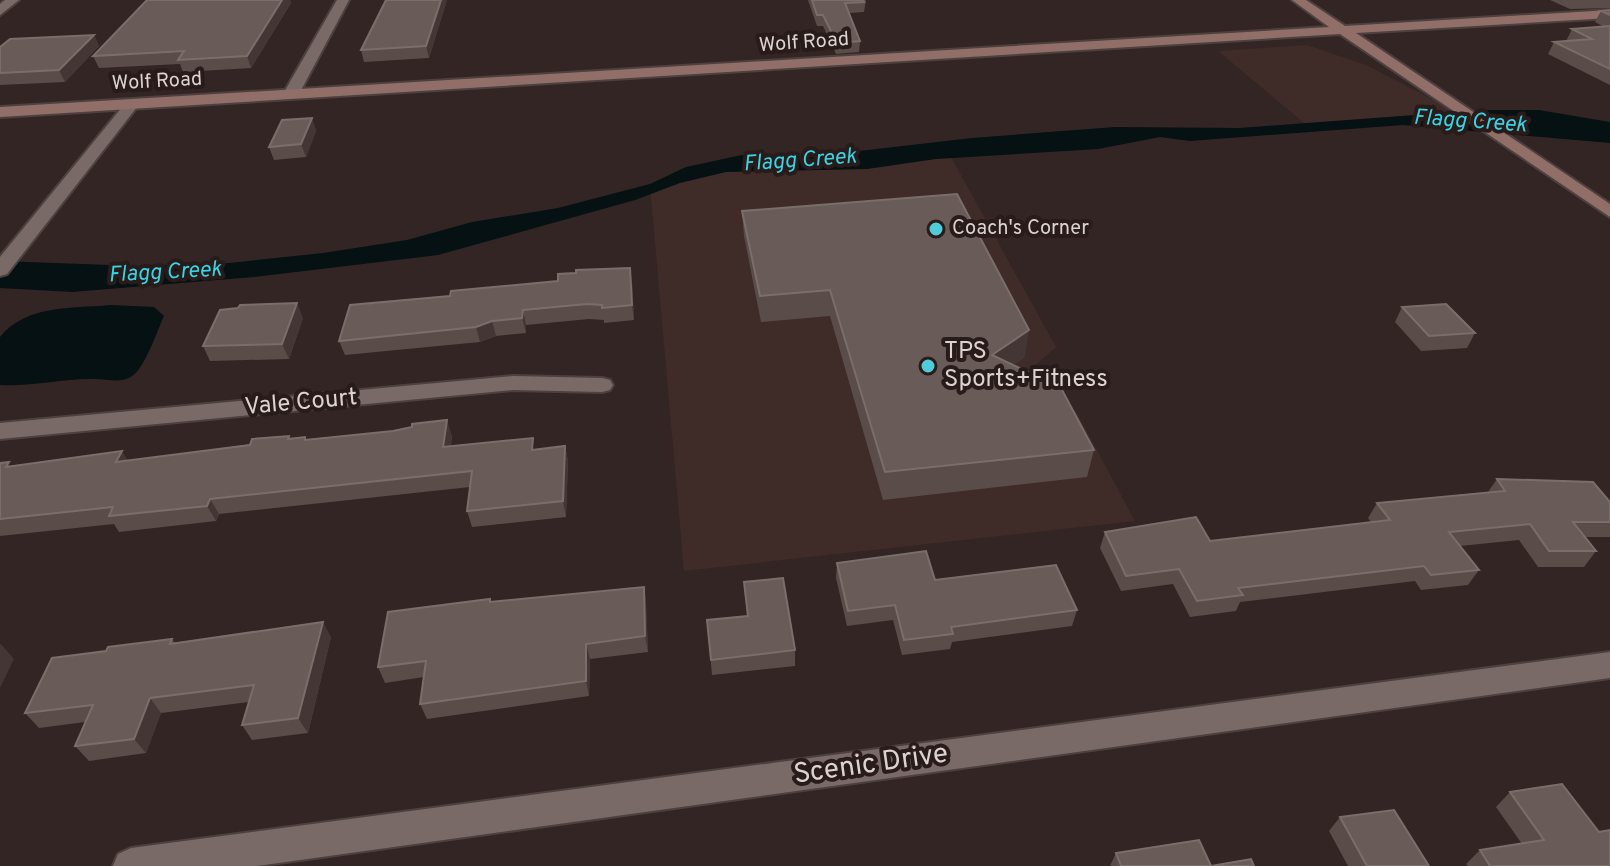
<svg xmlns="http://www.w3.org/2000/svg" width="1610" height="866" font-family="Overpass,sans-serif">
<rect width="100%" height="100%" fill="#322523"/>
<!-- built -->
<path fill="#3f2b28" d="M 1307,45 L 1366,65 L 1463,115 L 1310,128 L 1218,51 Z
M 945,146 L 1056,347 L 1021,378 L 1077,413 L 1135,521 L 684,571 L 650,186 L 780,159 Z"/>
<!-- water -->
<path fill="#051113" d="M 1482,110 L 1539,110 L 1610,122 L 1610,143 L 1403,125 L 1190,141 L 1160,137 L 1098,149 L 936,159 L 867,169 L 726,172 L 680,183 L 635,200 L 438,255 L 254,277 L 72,292 L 0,288 L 0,261 L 137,266 L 229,263 L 323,253 L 407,240 L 472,222 L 558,208 L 650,184 L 686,167 L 742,155 L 807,157 L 972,138 L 1115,127 L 1239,128 Z
M 110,305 L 154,307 L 164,316 C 157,331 145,368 132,376 C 121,384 107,379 95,379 C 63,378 32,387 0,385 L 0,337 C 27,304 71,309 110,305 Z"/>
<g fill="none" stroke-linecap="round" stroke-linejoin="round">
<defs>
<path id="street" d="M 5,0 L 19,0 L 0,15 L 0,4 Z
M 337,0 L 349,0 L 299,94 L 296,97 L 286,97 L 283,94 Z
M 132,99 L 140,104 L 137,107 L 7,274 L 0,276 L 0,257 L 127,101 Z
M 513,376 L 602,378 L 610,380 L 613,385 L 610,390 L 602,392 L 513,390 L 0,439 L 0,423 Z
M 1610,652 L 1610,678 L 257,866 L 113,866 L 118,854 L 131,848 Z"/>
<path id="secondary" d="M 1292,0 L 1306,0 L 1345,26 L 1610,10 L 1610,18 L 1356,33 L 1610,204 L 1610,217 L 1340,34 L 0,117 L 0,107 L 1329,27 Z"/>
</defs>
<!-- street casing -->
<use href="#street" stroke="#4c413f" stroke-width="4"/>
<!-- secondary casing -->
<use href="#secondary" stroke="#4c413f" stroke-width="4"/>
<!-- street -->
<use href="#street" fill="#796a67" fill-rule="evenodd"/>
<!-- secondary -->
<use href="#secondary" fill="#926e68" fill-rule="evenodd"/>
</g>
<!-- wall -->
<path fill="#5a4c49" d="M 147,0 L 290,0 L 291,3 L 251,68 L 183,72 L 180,64 L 99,68 L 93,56 Z
M 386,0 L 447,0 L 429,58 L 364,62 L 361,50 Z
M 808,0 L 866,0 L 864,12 L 849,13 L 860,41 L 859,52 L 836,54 L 823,26 L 817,26 Z
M 1550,0 L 1610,0 L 1610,8 L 1570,9 Z
M 1610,10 L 1610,85 L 1548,54 L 1554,42 L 1566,41 L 1572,29 L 1604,27 L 1595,22 L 1601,11 Z
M 94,35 L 99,46 L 65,82 L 0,85 L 0,47 Z
M 312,118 L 316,131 L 306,157 L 274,160 L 269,147 Z
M 742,211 L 1025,357 L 1013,365 L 1094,450 L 1087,477 L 883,500 L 830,316 L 761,322 L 744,236 Z
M 632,282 L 634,320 L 604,323 L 604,320 L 589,319 L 526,325 L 526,333 L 496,336 L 480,342 L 345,355 L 339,341 L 450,296 Z
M 1402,307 L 1475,333 L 1467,348 L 1421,351 L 1395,322 Z
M 303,318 L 289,359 L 210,361 L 203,346 Z
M 452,436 L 451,446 L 536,449 L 565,446 L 568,461 L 566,517 L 472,527 L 467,511 L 470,487 L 219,514 L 216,521 L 119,532 L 114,524 L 0,536 L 0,463 L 12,466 L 122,451 L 127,461 L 305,437 L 307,440 Z
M 1497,479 L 1610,502 L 1610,537 L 1585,537 L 1596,551 L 1584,567 L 1538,567 L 1519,540 L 1460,546 L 1479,570 L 1468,585 L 1421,590 L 1415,581 L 1240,602 L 1236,611 L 1190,617 L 1173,584 L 1121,591 L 1100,548 L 1105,532 L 1210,541 L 1372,523 L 1368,518 L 1377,503 L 1488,492 Z
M 837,563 L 935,580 L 1077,610 L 1072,626 L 952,642 L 950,649 L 902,655 L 893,620 L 847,626 L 836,578 Z
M 744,582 L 795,650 L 795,666 L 712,675 L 707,620 L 747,616 Z
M 644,587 L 646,603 L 648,652 L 590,659 L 589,696 L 427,719 L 420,704 L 424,677 L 385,683 L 378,667 L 491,602 Z
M 331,637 L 308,733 L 252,740 L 242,725 L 249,702 L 161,713 L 146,753 L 89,761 L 75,746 L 85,722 L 39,728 L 25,713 L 172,639 L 175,643 Z
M 1510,792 L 1610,866 L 1468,866 L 1466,864 L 1480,850 L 1522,844 L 1496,807 Z
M 1340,817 L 1429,866 L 1348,866 L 1329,831 Z
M 1116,853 L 1211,866 L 1254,866 L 1110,866 Z"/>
<!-- shaded-wall -->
<path fill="#443634" d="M 282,0 L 290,0 L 291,3 L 251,68 L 247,56 Z
M 441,0 L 447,0 L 429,58 L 426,46 Z
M 94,35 L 99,46 L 65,82 L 59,70 Z
M 312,118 L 316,131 L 306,157 L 301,144 Z
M 630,268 L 632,282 L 634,320 L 632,305 Z
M 297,303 L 303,318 L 289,359 L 282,344 Z
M 523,310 L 526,325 L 526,333 L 522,318 Z
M 492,321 L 496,336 L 480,342 L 476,327 Z
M 1029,330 L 1025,357 L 988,382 L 992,355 Z
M 447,420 L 452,436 L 448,462 L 443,447 Z
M 565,446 L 568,461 L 566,517 L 563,501 Z
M 122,451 L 131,466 L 116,462 Z
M 210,499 L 219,514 L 216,521 L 207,506 Z
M 644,587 L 646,603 L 648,652 L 645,636 Z
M 323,622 L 331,637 L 308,733 L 298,718 Z
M 1,644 L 14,659 L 0,688 L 0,645 Z
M 586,644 L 590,659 L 589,696 L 586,681 Z
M 150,698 L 161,713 L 146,753 L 134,739 Z"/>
<!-- building -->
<path fill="#685b58" stroke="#7a6e6b" stroke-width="2" d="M 147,0 L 282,0 L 247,56 L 178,60 L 184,51 L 93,56 Z
M 386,0 L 441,0 L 426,46 L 361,50 Z
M 812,0 L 863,0 L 864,2 L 845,3 L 860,41 L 837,43 L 823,15 L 817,15 Z
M 1610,10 L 1610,15 L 1601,11 Z
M 1610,26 L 1610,69 L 1554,42 L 1592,39 L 1572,29 Z
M 94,35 L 59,70 L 0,73 L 0,47 L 10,39 Z
M 312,118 L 301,144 L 269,147 L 282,120 Z
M 957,194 L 1029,330 L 992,355 L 1061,388 L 1094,450 L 885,472 L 830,290 L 760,296 L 742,211 Z
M 630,268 L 632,305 L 602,308 L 602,305 L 587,304 L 523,310 L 522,318 L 492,321 L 476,327 L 339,341 L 350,305 L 450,296 L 451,291 L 558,281 L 558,274 L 576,273 L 576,270 Z
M 297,303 L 282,344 L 203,346 L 220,310 L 238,308 L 240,305 Z
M 1446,304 L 1475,333 L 1429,336 L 1402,307 Z
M 447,420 L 443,447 L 533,438 L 532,450 L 565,446 L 563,501 L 467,511 L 472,471 L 210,499 L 207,506 L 109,516 L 113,507 L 0,519 L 0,463 L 9,462 L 6,467 L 122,451 L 116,462 L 250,445 L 252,439 L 289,436 L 288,439 L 305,437 L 305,440 L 393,431 L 412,427 L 412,424 Z
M 1497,479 L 1593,482 L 1610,502 L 1610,522 L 1573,522 L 1596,551 L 1549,551 L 1530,524 L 1449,532 L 1479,570 L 1431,575 L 1424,566 L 1238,588 L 1243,595 L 1197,601 L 1179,569 L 1126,576 L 1105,532 L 1196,517 L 1210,541 L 1390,520 L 1377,503 L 1505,491 Z
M 926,551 L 935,580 L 1056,565 L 1077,610 L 951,627 L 953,634 L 904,640 L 895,605 L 848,611 L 837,563 Z
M 783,578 L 795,650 L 711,660 L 707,620 L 748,616 L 744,582 Z
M 644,587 L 645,636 L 586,644 L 586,681 L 420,704 L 426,661 L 378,667 L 388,612 L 490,599 L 490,602 Z
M 323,622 L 298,718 L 242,725 L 254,685 L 150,698 L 134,739 L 75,746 L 93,705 L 25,713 L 52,658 L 106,651 L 108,647 L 172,639 L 170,644 Z
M 1562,784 L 1599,832 L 1610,830 L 1610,866 L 1490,866 L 1480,850 L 1544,840 L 1510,792 Z
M 1394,810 L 1429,866 L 1367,866 L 1340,817 Z
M 1199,840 L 1211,866 L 1251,859 L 1254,866 L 1121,866 L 1116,853 Z"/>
<!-- markers -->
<g fill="#52cbd8" stroke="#281b19" stroke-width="3">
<circle cx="936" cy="229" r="8"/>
<circle cx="928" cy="366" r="8"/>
</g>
<g text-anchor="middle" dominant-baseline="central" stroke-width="8" stroke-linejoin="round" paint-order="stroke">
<!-- far-street labels -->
<g font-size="20" fill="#dcd3d1" stroke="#281b19">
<text transform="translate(804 43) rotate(-4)">Wolf Road</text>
<text transform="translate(157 82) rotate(-3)">Wolf Road</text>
</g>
<!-- far-poi labels -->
<g font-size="20" fill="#dcd3d1" stroke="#281b19" text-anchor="start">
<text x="952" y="229">Coach's Corner</text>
</g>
<!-- far-water labels -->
<g font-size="22" font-style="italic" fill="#37d5e5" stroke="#281b19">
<text transform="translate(1470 122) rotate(4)">Flagg Creek</text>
<text transform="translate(800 161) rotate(-4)">Flagg Creek</text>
<text transform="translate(165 273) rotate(-3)">Flagg Creek</text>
</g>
<!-- poi labels -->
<g font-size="24" fill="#dcd3d1" stroke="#281b19" text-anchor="start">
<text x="944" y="352">TPS<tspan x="944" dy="28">Sports+Fitness</tspan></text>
</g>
<!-- street labels -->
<g font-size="24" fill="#dcd3d1" stroke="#281b19">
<text transform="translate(301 403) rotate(-5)">Vale Court</text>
</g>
<!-- near-street labels -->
<g font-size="28" fill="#dcd3d1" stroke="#281b19">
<text transform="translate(871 765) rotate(-8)">Scenic Drive</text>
</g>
</g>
</svg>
